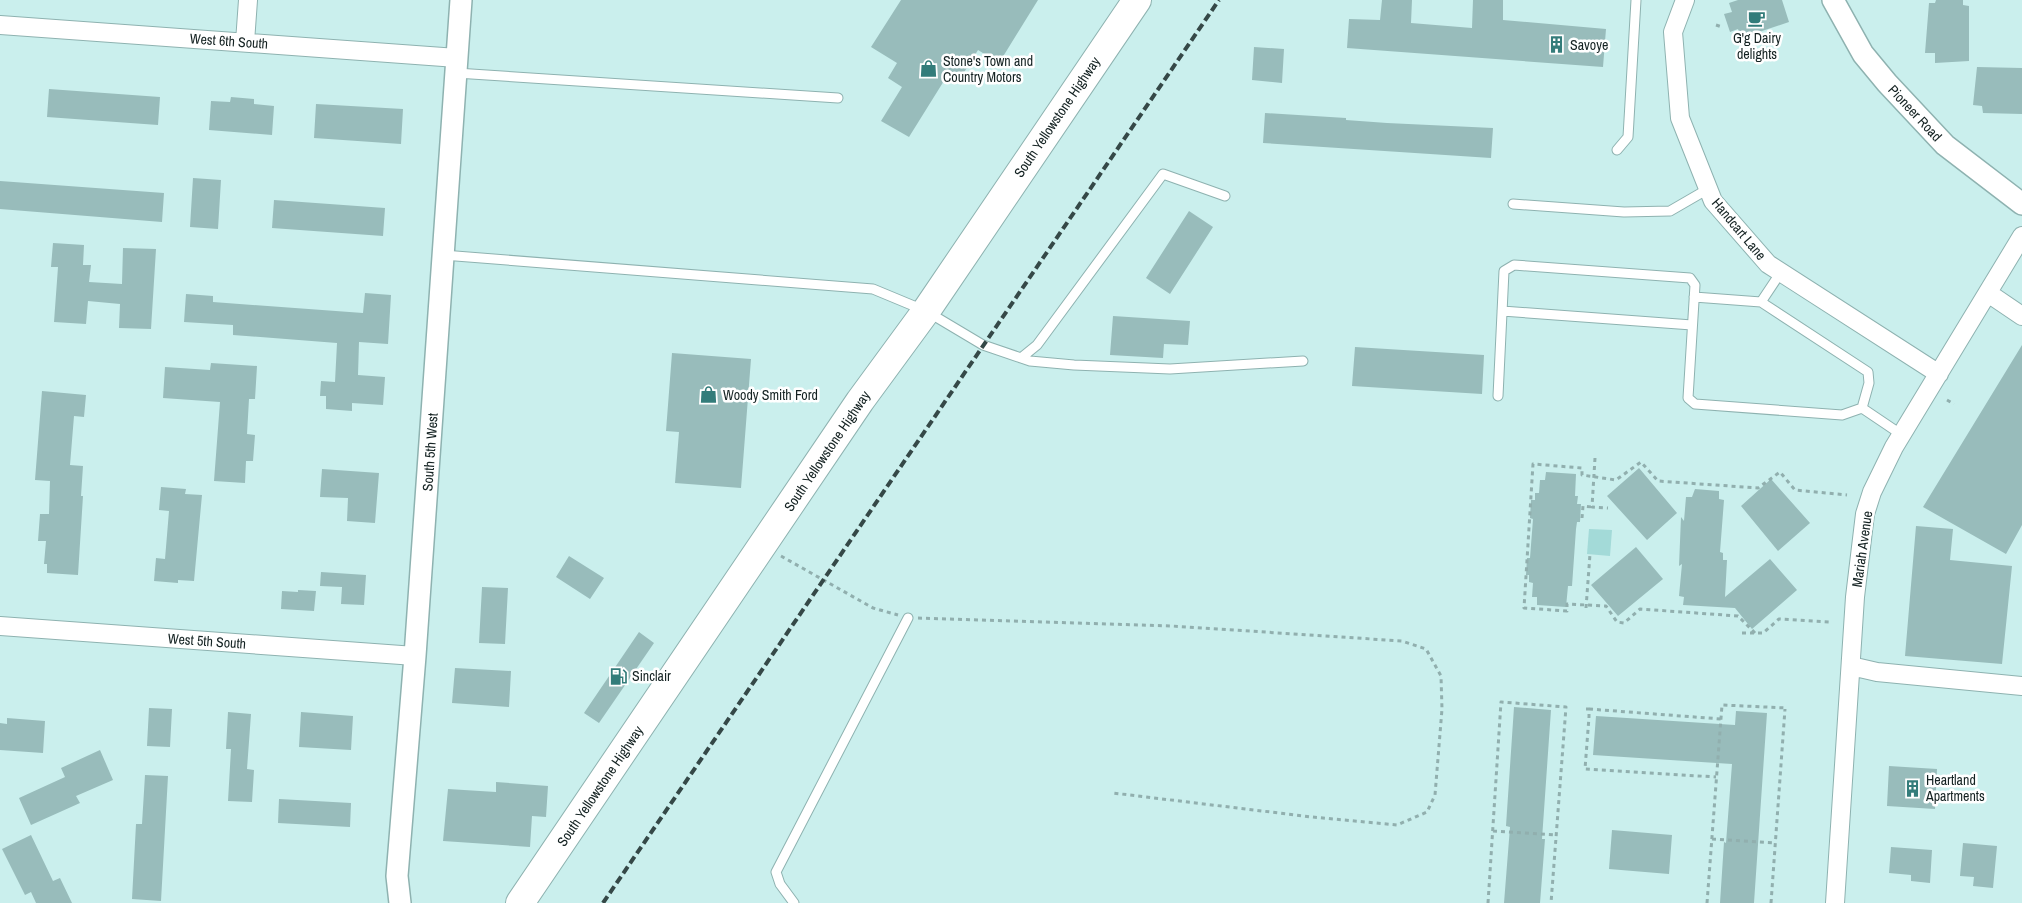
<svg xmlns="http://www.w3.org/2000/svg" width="2022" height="903" font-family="'Archivo Narrow',sans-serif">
<rect width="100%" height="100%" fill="#caefed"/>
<!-- green -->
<path fill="#a3dad8" d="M 1589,529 L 1612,530 L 1610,556 L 1587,554 Z"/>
<!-- building -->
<path fill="#98bcbb" d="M 901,0 L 1038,0 L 999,63 L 978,50 L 958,82 L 947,76 L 909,137 L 881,121 L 902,87 L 888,78 L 897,63 L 871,47 Z
M 1382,0 L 1412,0 L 1411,23 L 1472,28 L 1473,0 L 1503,0 L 1503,20 L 1606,29 L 1603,67 L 1347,48 L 1349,19 L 1380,20 Z
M 1738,0 L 1782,0 L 1789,22 L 1741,38 L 1738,29 L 1730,32 L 1724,14 L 1732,12 L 1729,3 Z
M 1936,0 L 1963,0 L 1963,5 L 1969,6 L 1969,61 L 1935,63 L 1935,53 L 1925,53 L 1929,3 L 1935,3 Z
M 1254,47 L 1284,49 L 1282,83 L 1252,80 Z
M 1977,67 L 2022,68 L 2022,114 L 1983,113 L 1982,106 L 1973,105 Z
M 49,89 L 160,97 L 158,125 L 47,117 Z
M 231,97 L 254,99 L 254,104 L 274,106 L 272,135 L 209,130 L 211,101 L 230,102 Z
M 316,104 L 403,109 L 401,144 L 314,138 Z
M 1265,113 L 1346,118 L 1346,120 L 1387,123 L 1493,128 L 1491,158 L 1263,143 Z
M 193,178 L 221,180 L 218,229 L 190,227 Z
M 0,181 L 164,193 L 162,222 L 0,209 Z
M 274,200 L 385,208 L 383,236 L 272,228 Z
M 1189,211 L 1213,227 L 1170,294 L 1146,278 Z
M 53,243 L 84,245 L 83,265 L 91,265 L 89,282 L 122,284 L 123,248 L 156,249 L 151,329 L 119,328 L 120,304 L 88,301 L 86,324 L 54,322 L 58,267 L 51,267 Z
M 365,293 L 391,295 L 388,344 L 359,342 L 358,375 L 385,377 L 383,405 L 352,403 L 352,411 L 326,409 L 326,396 L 320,396 L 321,381 L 335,382 L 337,343 L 233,335 L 233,325 L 184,322 L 186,294 L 213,296 L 213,302 L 363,313 Z
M 1113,316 L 1190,321 L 1188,345 L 1164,344 L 1163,358 L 1110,355 Z
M 2022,345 L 2022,525 L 2006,554 L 1923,507 Z
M 1355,347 L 1484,355 L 1482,394 L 1352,386 Z
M 672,353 L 751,359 L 741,488 L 675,483 L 679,432 L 666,431 Z
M 211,363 L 257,366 L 255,399 L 249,399 L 247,434 L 255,435 L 253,461 L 246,461 L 245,483 L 214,481 L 220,402 L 163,398 L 165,367 L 210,370 Z
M 42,391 L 86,395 L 84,417 L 74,416 L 70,465 L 83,466 L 81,496 L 83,496 L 78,575 L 47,573 L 47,564 L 44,564 L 46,541 L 38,541 L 40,514 L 49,514 L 50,481 L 35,480 Z
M 1639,468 L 1677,513 L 1647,540 L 1607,496 Z
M 322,469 L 379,473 L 375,523 L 347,521 L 348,498 L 320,497 Z
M 1546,472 L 1576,474 L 1575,496 L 1578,496 L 1577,504 L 1581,504 L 1580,522 L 1577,522 L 1576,529 L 1572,586 L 1568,586 L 1566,607 L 1537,605 L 1537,597 L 1532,597 L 1533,583 L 1529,582 L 1529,575 L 1526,575 L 1527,558 L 1530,558 L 1533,519 L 1530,518 L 1531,500 L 1535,500 L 1535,493 L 1539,493 L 1540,480 L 1545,480 Z
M 1771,479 L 1810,523 L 1778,551 L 1741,506 Z
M 161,487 L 186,489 L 185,494 L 202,495 L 194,581 L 178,580 L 178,583 L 154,581 L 156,558 L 165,559 L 169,511 L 159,510 Z
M 1695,489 L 1719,491 L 1719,499 L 1724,500 L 1720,552 L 1723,553 L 1723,560 L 1727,560 L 1725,597 L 1770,559 L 1797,590 L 1752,629 L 1735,608 L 1683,605 L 1684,597 L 1679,596 L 1682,564 L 1679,566 L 1681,517 L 1684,521 L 1686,497 L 1692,497 Z
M 1916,526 L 1953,529 L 1950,560 L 2012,566 L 2002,664 L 1905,656 Z
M 1636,547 L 1663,579 L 1618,616 L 1591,585 Z
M 569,556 L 604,578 L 590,599 L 556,577 Z
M 321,572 L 366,575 L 364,605 L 341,604 L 342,587 L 320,586 Z
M 482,587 L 508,588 L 505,644 L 479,643 Z
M 298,590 L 316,591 L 314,611 L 281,609 L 282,591 L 298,592 Z
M 639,632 L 654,643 L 599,723 L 584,713 Z
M 455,668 L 511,671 L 509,707 L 452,703 Z
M 1514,707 L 1551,710 L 1542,839 L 1545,839 L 1540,903 L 1504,903 L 1510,827 L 1506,826 Z
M 149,708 L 172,709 L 170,747 L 147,746 Z
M 1736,711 L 1767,713 L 1754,903 L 1720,903 L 1724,842 L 1726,843 L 1732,764 L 1593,755 L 1596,716 L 1735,725 Z
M 228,712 L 251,714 L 247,769 L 254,770 L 252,802 L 228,801 L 231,749 L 226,749 Z
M 301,712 L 353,716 L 351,750 L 299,747 Z
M 7,718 L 45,721 L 43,753 L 0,750 L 0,723 L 7,724 Z
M 100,750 L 113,780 L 76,796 L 80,803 L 31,825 L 19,798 L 65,777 L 61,768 Z
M 1889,766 L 1937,769 L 1935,809 L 1887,806 Z
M 145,775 L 168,776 L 161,901 L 132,899 L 136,824 L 142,824 Z
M 496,782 L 548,786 L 546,817 L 532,816 L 530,847 L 443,841 L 448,789 L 496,792 Z
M 279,799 L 351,803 L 350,827 L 278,823 Z
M 1612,830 L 1672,835 L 1669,874 L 1609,869 Z
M 31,835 L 53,881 L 60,878 L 72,903 L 36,903 L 31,892 L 25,895 L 2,849 Z
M 1963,843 L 1997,846 L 1993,888 L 1973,886 L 1974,877 L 1960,876 Z
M 1891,847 L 1932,850 L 1930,883 L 1911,881 L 1911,875 L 1889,873 Z"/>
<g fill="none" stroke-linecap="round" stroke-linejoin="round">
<defs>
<path id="service" d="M 456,73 L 838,98
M 1617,150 L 1628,137 L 1636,0
M 1513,204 L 1624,212 L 1670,211 L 1708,189
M 443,255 L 873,289 L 926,311 L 983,345 L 1030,361 L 1074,365 L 1170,369 L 1303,361
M 1694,297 L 1761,302 L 1868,372 L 1869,383 L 1862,408
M 1761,302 L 1781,272
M 1502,311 L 1692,325
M 1021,358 L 1037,345 L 1163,174 L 1225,196
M 1498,396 L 1504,271 L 1514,265 L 1690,278 L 1695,285 L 1688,398 L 1695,404 L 1842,415 L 1862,408 L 1902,435
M 794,903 L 780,884 L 776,872 L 908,618"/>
<path id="minor" d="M 1685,0 L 1673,32 L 1680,118 L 1713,201 L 1768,264 L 1939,374
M 0,25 L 457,58
M 245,42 L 248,0
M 1988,293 L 2022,316
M 0,626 L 415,656
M 1851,666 L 1877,672 L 2022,686
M 1835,903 L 1855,597 L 1865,514 L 1872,492 L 1894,447 L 2022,236"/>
<path id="tertiary" d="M 1833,0 L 1863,54 L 1887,83 L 1945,145 L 2022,204
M 400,903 L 397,876 L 415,656 L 461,0"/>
<path id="primary" d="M 520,903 L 860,401 L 926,311 L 1137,0"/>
</defs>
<!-- service casing -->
<use href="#service" stroke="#8eb2b0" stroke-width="11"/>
<!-- minor casing -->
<use href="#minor" stroke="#8eb2b0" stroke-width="20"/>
<!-- tertiary casing -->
<use href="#tertiary" stroke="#8eb2b0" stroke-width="24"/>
<!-- primary casing -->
<use href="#primary" stroke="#8eb2b0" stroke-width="30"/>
<!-- path -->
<path stroke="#91afae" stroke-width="3" stroke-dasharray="4 4" stroke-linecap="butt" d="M 1716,25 L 1722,27
M 1947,400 L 1954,404
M 1595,458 L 1592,507 L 1608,508
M 1582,518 L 1583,506 L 1592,507
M 781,556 L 873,608 L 898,615
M 1586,608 L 1590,554
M 918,618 L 1172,626 L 1402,641 L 1426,649 L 1441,676 L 1442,709 L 1435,795 L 1427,812 L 1397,825 L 1312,817 L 1113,793
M 1742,633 L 1763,633 L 1779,619 L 1830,622
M 1755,633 L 1738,616 L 1640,609 L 1624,623 L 1617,622 L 1606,606 L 1567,604 L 1567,611 L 1524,608 L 1533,464 L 1582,468 L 1582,475 L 1616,480 L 1641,462 L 1658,481 L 1758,488 L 1780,472 L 1795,490 L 1847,495
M 1586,709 L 1589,709 L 1589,717 L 1585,769 L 1716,777
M 1589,709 L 1721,719
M 1493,831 L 1556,835
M 1712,839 L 1775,843
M 1488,903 L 1501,702 L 1566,707 L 1551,903
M 1707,903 L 1722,705 L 1787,708
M 1771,903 L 1785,709"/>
<!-- service -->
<use href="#service" stroke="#fff" stroke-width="9"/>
<!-- minor -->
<use href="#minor" stroke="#fff" stroke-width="18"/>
<!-- tertiary -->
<use href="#tertiary" stroke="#fff" stroke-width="21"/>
<!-- primary -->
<use href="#primary" stroke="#fff" stroke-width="28"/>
<!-- rail -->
<path stroke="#354847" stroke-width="4" stroke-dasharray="8 4" stroke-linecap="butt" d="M 603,903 L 1219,0"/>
</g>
<!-- icons -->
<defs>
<symbol id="cafe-bare" viewBox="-9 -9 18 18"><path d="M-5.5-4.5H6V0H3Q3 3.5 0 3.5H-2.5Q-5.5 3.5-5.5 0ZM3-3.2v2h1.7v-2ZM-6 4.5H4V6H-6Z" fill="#337c7a" stroke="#fff" stroke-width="2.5" paint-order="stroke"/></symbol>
<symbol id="building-bare" viewBox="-9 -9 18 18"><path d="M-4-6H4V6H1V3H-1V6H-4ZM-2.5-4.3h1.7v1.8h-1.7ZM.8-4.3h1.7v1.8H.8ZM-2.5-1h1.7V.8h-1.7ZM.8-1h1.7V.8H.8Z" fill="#337c7a" stroke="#fff" stroke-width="2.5" paint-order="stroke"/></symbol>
<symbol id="shop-bare" viewBox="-9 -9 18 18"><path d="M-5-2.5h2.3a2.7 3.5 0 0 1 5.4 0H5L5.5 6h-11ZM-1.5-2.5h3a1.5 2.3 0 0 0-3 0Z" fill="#337c7a" stroke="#fff" stroke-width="2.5" paint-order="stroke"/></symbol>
<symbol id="fuel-bare" viewBox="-9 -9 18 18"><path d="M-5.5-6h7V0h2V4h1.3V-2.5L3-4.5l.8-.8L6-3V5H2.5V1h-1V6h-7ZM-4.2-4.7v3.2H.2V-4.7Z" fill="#337c7a" stroke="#fff" stroke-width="2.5" paint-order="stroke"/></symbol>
</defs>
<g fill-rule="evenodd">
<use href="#cafe-bare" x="1744" y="6" width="25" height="25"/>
<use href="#building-bare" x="1544" y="32" width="25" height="25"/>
<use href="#shop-bare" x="916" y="56" width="25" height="25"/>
<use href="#shop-bare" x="696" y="382" width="25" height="25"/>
<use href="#fuel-bare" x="606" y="664" width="25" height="25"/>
<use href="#building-bare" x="1900" y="776" width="25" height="25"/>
</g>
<g text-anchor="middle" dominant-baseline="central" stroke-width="5" stroke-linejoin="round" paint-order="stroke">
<!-- poi labels -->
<g font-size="14" fill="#142222" stroke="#fff" text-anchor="start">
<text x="1757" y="38" text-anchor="middle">G'g Dairy<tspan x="1757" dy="16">delights</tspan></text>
<text x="1570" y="45">Savoye</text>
<text x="943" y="61">Stone's Town and<tspan x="943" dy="16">Country Motors</tspan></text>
<text x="723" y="395">Woody Smith Ford</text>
<text x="632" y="676">Sinclair</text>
<text x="1926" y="780">Heartland<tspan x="1926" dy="16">Apartments</tspan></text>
</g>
<!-- street labels -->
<g font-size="14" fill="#142222" stroke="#fff">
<text transform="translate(229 41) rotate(4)">West 6th South</text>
<text transform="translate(1915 113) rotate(47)">Pioneer Road</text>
<text transform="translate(1057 117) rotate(-56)">South Yellowstone Highway</text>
<text transform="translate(1739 229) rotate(50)">Handcart Lane</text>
<text transform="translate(827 451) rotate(-56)">South Yellowstone Highway</text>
<text transform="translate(430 452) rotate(-86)">South 5th West</text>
<text transform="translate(1862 549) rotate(-82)">Mariah Avenue</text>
<text transform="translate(207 641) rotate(4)">West 5th South</text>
<text transform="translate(600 786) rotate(-56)">South Yellowstone Highway</text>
</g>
</g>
</svg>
